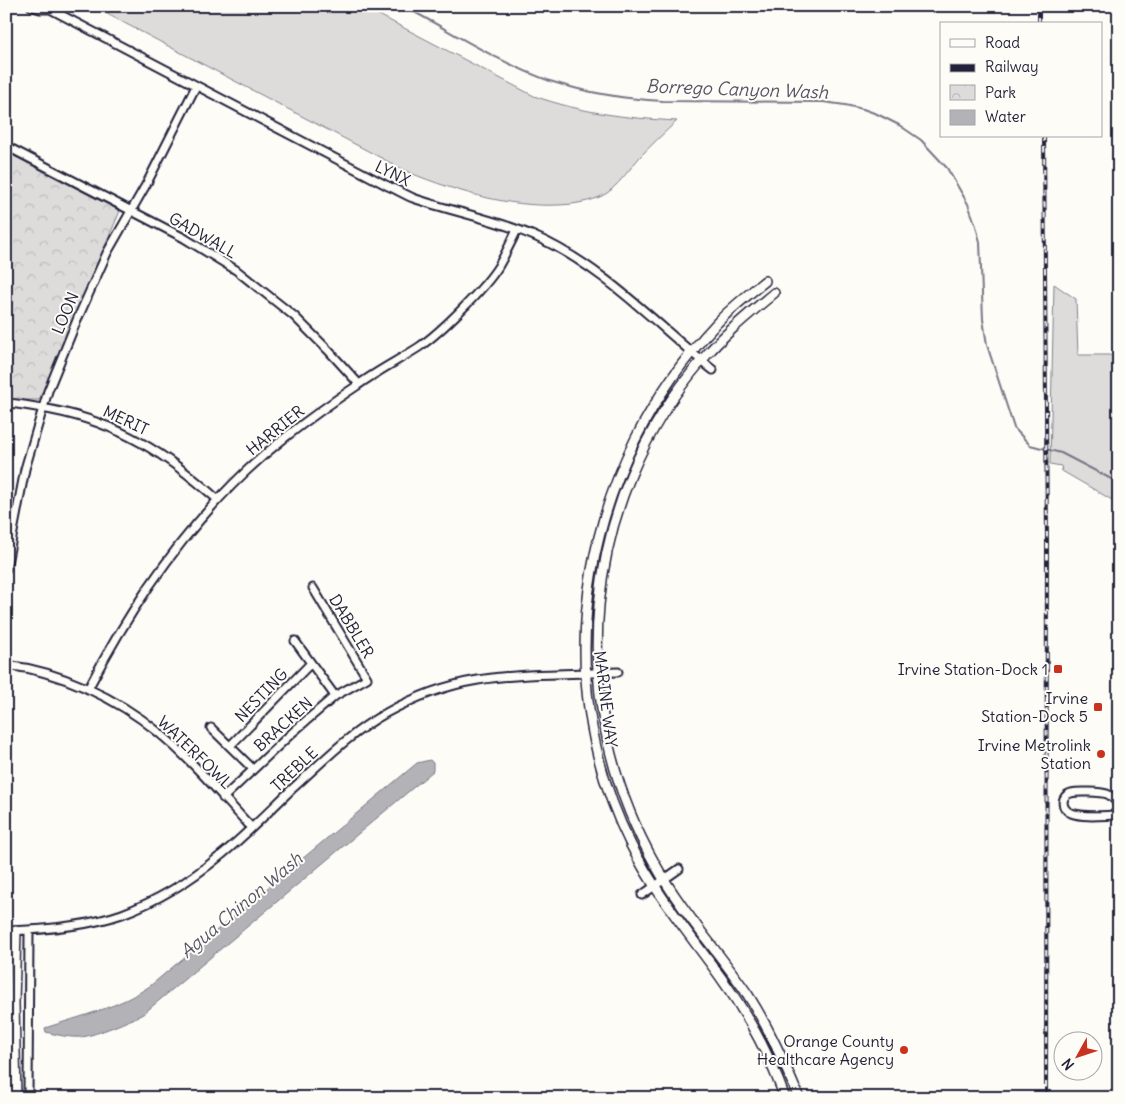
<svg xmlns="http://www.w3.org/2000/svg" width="1125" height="1104" font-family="Delius,sans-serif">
<defs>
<pattern id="park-crowns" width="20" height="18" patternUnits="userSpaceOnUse" patternTransform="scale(1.25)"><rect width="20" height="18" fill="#dddcdb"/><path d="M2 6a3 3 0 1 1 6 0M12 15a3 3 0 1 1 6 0" fill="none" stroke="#bdbcbd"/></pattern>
</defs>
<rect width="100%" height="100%" fill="#fdfcf7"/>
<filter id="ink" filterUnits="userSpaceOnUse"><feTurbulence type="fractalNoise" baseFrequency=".02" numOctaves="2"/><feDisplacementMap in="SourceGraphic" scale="10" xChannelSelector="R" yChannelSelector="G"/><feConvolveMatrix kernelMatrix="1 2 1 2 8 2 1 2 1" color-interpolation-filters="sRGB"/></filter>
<g filter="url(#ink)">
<!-- grass -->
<path fill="#dddcdb" stroke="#807f8b" d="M 92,6 L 362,6 L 534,96 C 583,113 625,118 677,121 C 664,133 651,145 639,158 C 630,169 621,181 611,190 C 601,199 585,202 572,204 C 516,210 460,193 408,172 Z
M 1054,284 L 1076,299 L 1078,355 L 1110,355 L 1119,364 L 1119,504 L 1062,471 L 1061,466 L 1050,464 Z"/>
<!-- park -->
<path fill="url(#park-crowns)" stroke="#807f8b" d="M 6,152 L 120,211 L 39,400 L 6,400 Z"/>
<!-- water -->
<path fill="#b2b2b7" stroke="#787885" d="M 430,760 L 433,763 L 433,771 L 143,1014 C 129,1021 96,1035 82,1037 C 70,1038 57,1035 46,1032 L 45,1028 C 81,1016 120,1007 150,986 L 417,763 Z"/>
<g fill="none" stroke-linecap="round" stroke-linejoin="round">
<!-- stream -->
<path stroke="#787885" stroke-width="2" d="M 403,6 C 451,31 499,63 550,81 C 587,93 625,99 663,101 L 823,102 L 845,105 L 863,109 L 877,114 L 899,125 L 921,140 L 947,168 L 968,204 L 976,226 L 980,242 L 983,319 L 987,345 L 1014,428 L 1030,445 L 1061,453 L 1119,483"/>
<defs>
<path id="minor" d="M 31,6 L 40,9 L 50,9
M 47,6 L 50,9 L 386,185 C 395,189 404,194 413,198 C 453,212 495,219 534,236 C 600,264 657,325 713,370
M 6,146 L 184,238 L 236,270 L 294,316 L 328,350 L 359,384
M 6,403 C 21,404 37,407 52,410 C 119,423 167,454 218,500
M 6,569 L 25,469 L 48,391 L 77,320 L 107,253 L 147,183 L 196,86
M 295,641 L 335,696
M 6,665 C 59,671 117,698 158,732 C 192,760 221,795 251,827
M 88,689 C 138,593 201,503 287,436 C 310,418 334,401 358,385 C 377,371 399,360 419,347 C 441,332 484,289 498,267 C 505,255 511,242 517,230
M 211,728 L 253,769
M 230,746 L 311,663
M 223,798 L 293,732 L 335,696 L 367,678 L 313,588
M 1119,804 C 1115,801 1112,796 1107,794 C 1101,792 1077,791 1071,793 C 1060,796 1061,809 1071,813 C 1085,818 1104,815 1119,815
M 642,895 L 679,869
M 6,931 C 42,930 88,926 122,914 C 157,901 191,880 220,856 C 245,836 268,812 292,789 C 322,762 350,733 386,713 C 413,698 447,685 478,680 C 524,673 572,674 618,672
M 28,1098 L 29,930"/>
<path id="major" d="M 765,281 C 749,294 731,308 716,324 C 585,463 544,671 631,845 C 655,893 688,932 719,975 C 747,1013 769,1054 785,1098
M 774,293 C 749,314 724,334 703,359 C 581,499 564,704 655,864 C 681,911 718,951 748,995 C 769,1028 784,1062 799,1098
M 16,931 L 14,1003 L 16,1098"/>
</defs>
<!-- minor casing -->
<use href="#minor" stroke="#22223b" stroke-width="11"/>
<!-- major casing -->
<use href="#major" stroke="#22223b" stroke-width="12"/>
<!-- minor -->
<use href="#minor" stroke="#fdfcf7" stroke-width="7"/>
<!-- major -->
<use href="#major" stroke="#fdfcf7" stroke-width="9"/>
<defs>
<path id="rail" d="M 1039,6 L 1039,24
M 1044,136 L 1047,543 L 1046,1098"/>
</defs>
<!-- rail casing -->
<use href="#rail" stroke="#22223b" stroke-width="4"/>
<!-- rail -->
<use href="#rail" stroke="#fdfcf7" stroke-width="2" stroke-dasharray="5.5" stroke-linecap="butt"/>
</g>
</g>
<!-- markers -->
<g fill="#c8321e" stroke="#fdfcf7" stroke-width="2">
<rect x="1053" y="664" width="10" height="10" rx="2.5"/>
<rect x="1093" y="702" width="10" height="10" rx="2.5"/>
<circle cx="1101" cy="754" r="5"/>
<circle cx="904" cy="1050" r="5"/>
</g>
<g text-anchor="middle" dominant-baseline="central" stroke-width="4" stroke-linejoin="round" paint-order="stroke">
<!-- street labels -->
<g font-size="16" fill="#22223b" stroke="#fdfcf7">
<text transform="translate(393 173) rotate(26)">LYNX</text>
<text transform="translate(203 235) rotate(30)">GADWALL</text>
<text transform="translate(65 313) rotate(-67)">LOON</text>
<text transform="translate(126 420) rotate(25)">MERIT</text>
<text transform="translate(275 430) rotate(-39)">HARRIER</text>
<text transform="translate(352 626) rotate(59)">DABBLER</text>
<text transform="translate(261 695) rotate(-46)">NESTING</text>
<text transform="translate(606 699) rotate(83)">MARINE WAY</text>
<text transform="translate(283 724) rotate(-42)">BRACKEN</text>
<text transform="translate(195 752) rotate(44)">WATERFOWL</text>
<text transform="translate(294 769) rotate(-43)">TREBLE</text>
</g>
<!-- poi labels -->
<g font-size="16" fill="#22223b" stroke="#fdfcf7" text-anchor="end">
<text x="1048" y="669">Irvine Station-Dock 1</text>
<text x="1088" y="698">Irvine<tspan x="1088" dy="18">Station-Dock 5</tspan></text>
<text x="1091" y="745">Irvine Metrolink<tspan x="1091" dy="18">Station</tspan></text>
<text x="894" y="1041">Orange County<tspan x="894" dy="18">Healthcare Agency</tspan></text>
</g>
<!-- water labels -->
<g font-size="18" font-style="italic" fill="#545466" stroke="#fdfcf7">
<text transform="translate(737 89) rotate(2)">Borrego Canyon Wash</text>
<text transform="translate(241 905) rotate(-40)">Agua Chinon Wash</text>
</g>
</g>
<!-- margin -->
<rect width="1125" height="1104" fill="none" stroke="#fdfcf7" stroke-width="25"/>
<rect x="12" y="12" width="1100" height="1079" fill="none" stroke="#22223b" stroke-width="2" filter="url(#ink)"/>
<!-- legend -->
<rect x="940" y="22" width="162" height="115" fill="#fdfcf7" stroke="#a5a5ac"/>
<rect x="950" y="39" width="25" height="8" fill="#fdfcf7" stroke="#a5a5ac"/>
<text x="985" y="48" font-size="15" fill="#22223b">Road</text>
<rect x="950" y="64" width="25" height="8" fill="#22223b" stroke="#a5a5ac"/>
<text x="985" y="72" font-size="15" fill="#22223b">Railway</text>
<rect x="950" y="85" width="25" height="15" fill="url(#park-crowns)" stroke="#a5a5ac"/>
<text x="985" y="98" font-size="15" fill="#22223b">Park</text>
<rect x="950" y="110" width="25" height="15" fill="#b2b2b7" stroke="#a5a5ac"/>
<text x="985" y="122" font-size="15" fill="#22223b">Water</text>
<!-- north arrow -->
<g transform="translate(1078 1056) rotate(230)"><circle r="24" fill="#fdfcf7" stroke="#a5a5ac"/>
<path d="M0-4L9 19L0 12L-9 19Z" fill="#c8321e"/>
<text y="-8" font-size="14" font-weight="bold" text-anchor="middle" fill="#22223b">N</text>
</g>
</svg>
